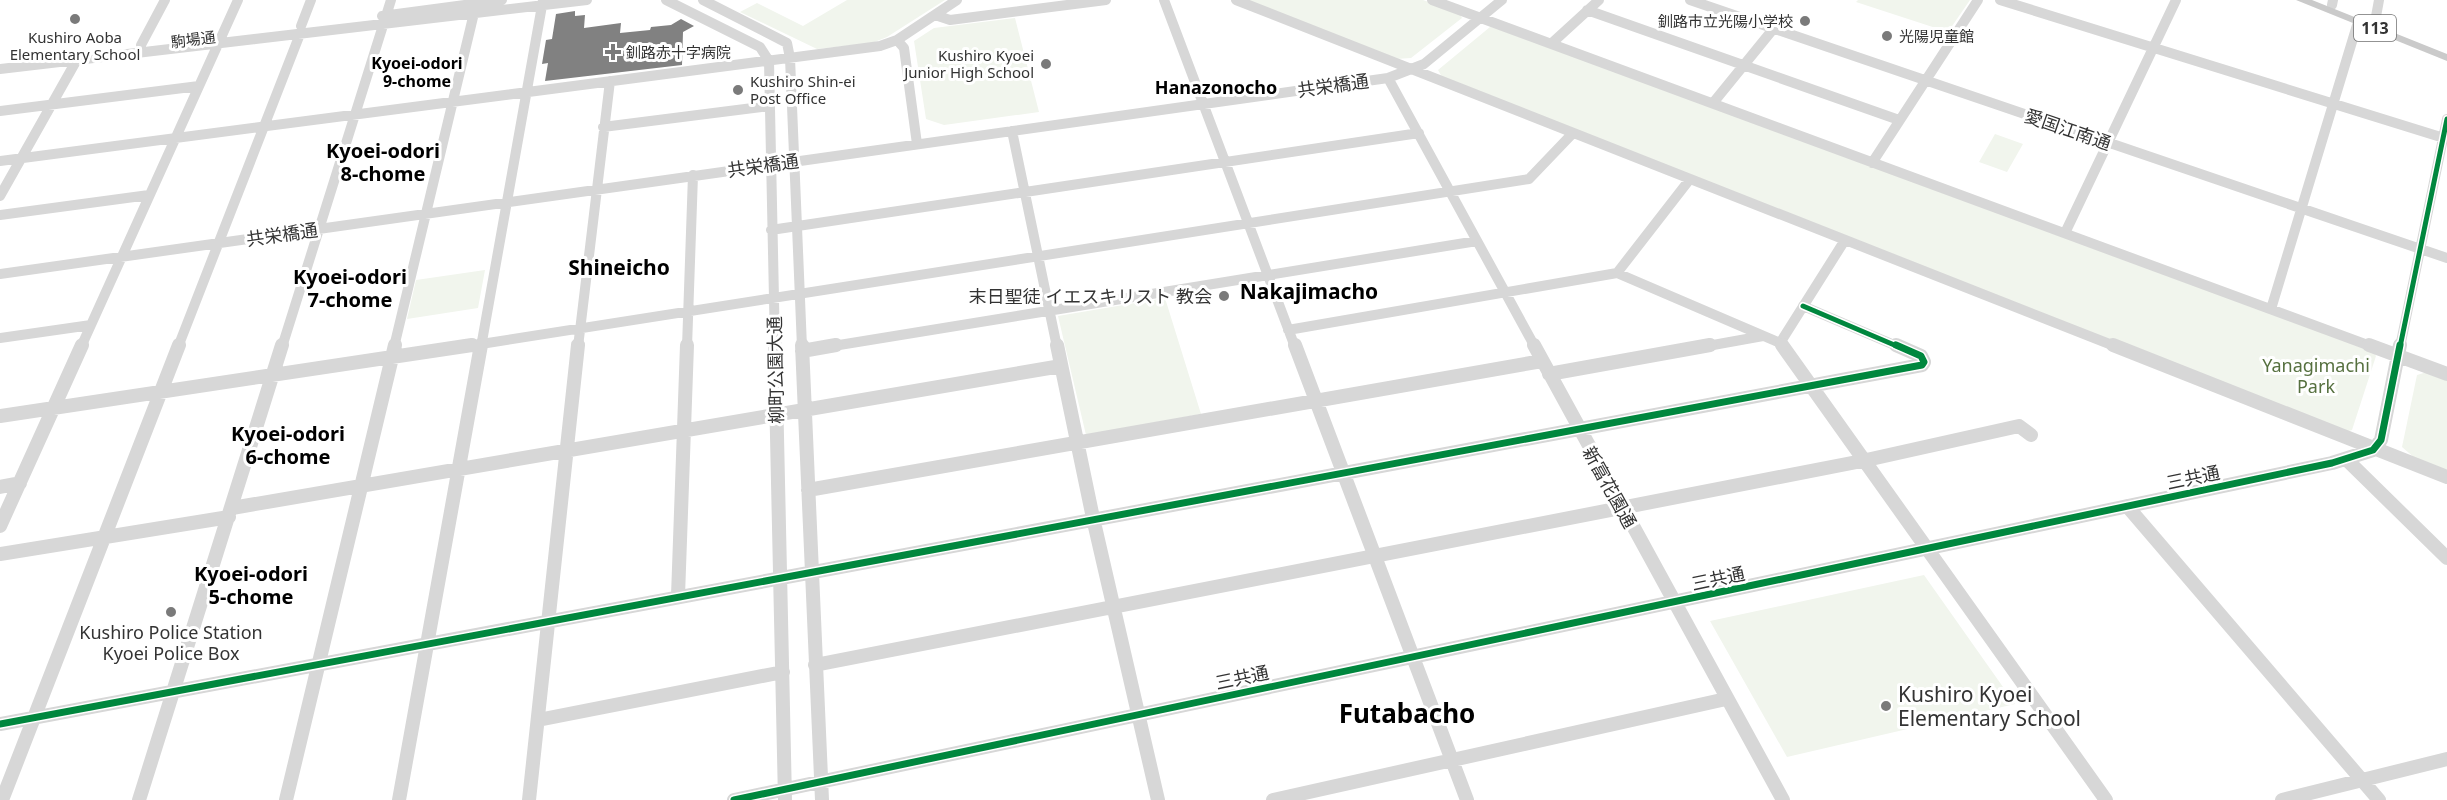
<svg xmlns="http://www.w3.org/2000/svg" width="2447" height="800" font-family="'Noto Sans','Noto Sans JP',sans-serif">
<rect width="100%" height="100%" fill="#fff"/>
<!-- green -->
<path fill="#f1f5ed" d="M 847,0 L 945,0 L 887,37 L 872,43 L 817,49 L 740,12 L 757,3 L 803,26 Z
M 1246,0 L 1423,0 L 1459,13 L 1462,18 L 1411,58 L 1396,59 Z
M 1858,0 L 1970,0 L 1948,32 L 1856,2 Z
M 1015,18 L 1039,112 L 944,125 L 926,119 L 914,41 L 934,28 Z
M 1490,27 L 1499,28 L 2373,351 L 2376,356 L 2352,430 L 2345,432 L 1442,77 L 1438,70 Z
M 1995,134 L 2023,144 L 2007,172 L 1979,162 Z
M 485,270 L 478,308 L 407,319 L 416,280 Z
M 1165,298 L 1201,414 L 1086,435 L 1058,316 Z
M 2427,372 L 2447,379 L 2447,471 L 2416,459 L 2402,447 L 2417,375 Z
M 1924,575 L 2015,704 L 1787,757 L 1710,621 Z"/>
<!-- building -->
<path fill="#818181" d="M 575,11 L 575,16 L 585,15 L 584,28 L 621,23 L 620,33 L 650,30 L 651,27 L 671,25 L 681,19 L 694,26 L 683,32 L 682,65 L 545,81 L 548,63 L 542,64 L 546,40 L 552,39 L 556,14 Z"/>
<g fill="none" stroke-linecap="round" stroke-linejoin="round">
<!-- minor-far1 -->
<path stroke="#d7d7d7" stroke-width="10" d="M 666,0 L 760,47 L 769,61 L 775,347
M 703,0 L 787,43 L 790,58 L 802,347
M 1164,0 L 1295,347
M 1236,0 L 2117,347
M 1432,0 L 2373,347
M 1690,0 L 2447,258
M 2000,0 L 2447,139
M 2332,5 L 2333,0
M 1587,10 L 1899,120
M 935,15 L 950,20 L 1106,0
M 382,16 L 502,0
M 2375,22 L 2379,0
M 301,26 L 311,0
M 897,40 L 904,48 L 917,144
M 1552,43 L 1599,0
M 141,45 L 165,0
M 0,69 L 587,0
M 1388,78 L 1535,347
M 1713,103 L 1774,28
M 0,111 L 199,86
M 603,127 L 769,106
M 1012,131 L 1057,347
M 0,161 L 880,46 L 897,40 L 957,0
M 1872,163 L 1978,0
M 0,196 L 79,56
M 0,215 L 149,195
M 771,230 L 1419,133
M 2065,233 L 2176,0
M 1617,273 L 1780,343
M 0,274 L 1388,78 L 1424,64 L 1502,0
M 1803,306 L 1899,347
M 2271,309 L 2358,22
M 1288,330 L 1617,273 L 1690,179
M 0,338 L 91,325
M 81,347 L 238,0
M 178,347 L 300,34
M 282,347 L 391,0
M 394,347 L 474,13
M 462,347 L 1529,179 L 1573,133
M 481,347 L 543,0
M 578,347 L 610,81
M 687,347 L 693,175
M 827,347 L 1477,241
M 1702,347 L 1763,336
M 1783,347 L 1780,343 L 1845,240
M 2400,347 L 2447,119"/>
<!-- minor -->
<path stroke="#d7d7d7" stroke-width="14" d="M 775,345 L 785,800
M 802,345 L 822,800
M 1057,345 L 1093,518 L 1158,800
M 1295,345 L 1467,800
M 1534,345 L 1783,800
M 1782,345 L 2106,800
M 2113,345 L 2447,477
M 2369,345 L 2447,374
M 802,351 L 836,345
M 1549,374 L 1710,345
M 0,416 L 472,345
M 2347,460 L 2447,558
M 0,487 L 20,483
M 808,490 L 1542,361
M 2127,506 L 2379,800
M 232,508 L 1061,366
M 0,526 L 82,345
M 0,554 L 229,517
M 678,596 L 687,345
M 815,665 L 1862,461 L 2019,426 L 2031,435
M 538,720 L 783,672
M 0,724 L 1922,365 L 1924,362 L 1921,356 L 1896,345
M 2,800 L 179,345
M 139,800 L 282,345
M 286,800 L 395,345
M 399,800 L 481,345
M 529,800 L 578,345
M 734,800 L 2332,463 L 2373,450 L 2381,440 L 2400,345
M 1273,800 L 1726,699
M 2282,800 L 2447,759"/>
<!-- major -->
<path fill="#cacaca" fill-rule="evenodd" d="M 2296,0 L 2312,0 L 2447,54 L 2447,61 Z"/>
<defs>
<path id="cycleway-far1" d="M 1803,306 L 1899,347
M 2400,347 L 2447,119"/>
<path id="cycleway" d="M 0,724 L 1922,365 L 1924,362 L 1921,356 L 1896,345
M 734,800 L 2332,463 L 2373,450 L 2381,440 L 2400,345"/>
</defs>
<!-- cycleway-far1 casing -->
<use href="#cycleway-far1" stroke="#fff" stroke-width="8"/>
<!-- cycleway casing -->
<use href="#cycleway" stroke="#fff" stroke-width="10"/>
<!-- cycleway-far1 -->
<use href="#cycleway-far1" stroke="#00873e" stroke-width="5"/>
<!-- cycleway -->
<use href="#cycleway" stroke="#00873e" stroke-width="7"/>
</g>
<!-- markers -->
<g fill="#7a7a7a" stroke="#fff" stroke-width="2">
<circle cx="75" cy="19" r="6"/>
<circle cx="1805" cy="21" r="6"/>
<circle cx="1887" cy="36" r="6"/>
<path d="M610 43h6v6h6v6h-6v6h-6v-6h-6v-6h6z"/>
<circle cx="1046" cy="64" r="6"/>
<circle cx="738" cy="90" r="6"/>
<circle cx="1224" cy="296" r="6"/>
<circle cx="171" cy="612" r="6"/>
<circle cx="1886" cy="706" r="6"/>
</g>
<g text-anchor="middle" dominant-baseline="central" stroke-width="6" stroke-linejoin="round" paint-order="stroke">
<!-- far-poi labels -->
<g font-size="15" fill="#333" stroke="#fff" text-anchor="start">
<text x="1793" y="21" text-anchor="end">釧路市立光陽小学校</text>
<text x="1899" y="36">光陽児童館</text>
<text x="75" y="37" text-anchor="middle">Kushiro Aoba<tspan x="75" dy="17">Elementary School</tspan></text>
<text x="626" y="52">釧路赤十字病院</text>
<text x="1034" y="55" text-anchor="end">Kushiro Kyoei<tspan x="1034" dy="17">Junior High School</tspan></text>
<text x="750" y="81">Kushiro Shin-ei<tspan x="750" dy="17">Post Office</tspan></text>
</g>
<!-- far-street labels -->
<g font-size="15" fill="#333" stroke="#fff">
<text transform="translate(193 39) rotate(-7)">駒場通</text>
</g>
<!-- shield labels -->
<rect fill="#fff" stroke="#707070" stroke-width="1.5" x="2354" y="15" width="42" height="26" rx="4.5"/>
<g font-size="16" font-weight="bold" fill="#333">
<text x="2375" y="28">113</text>
</g>
<!-- far-neighbourhood labels -->
<g font-size="16" font-weight="bold" fill="#000" stroke="#fff">
<text x="417" y="63">Kyoei-odori<tspan x="417" dy="18">9-chome</tspan></text>
</g>
<!-- street labels -->
<g font-size="18" fill="#333" stroke="#fff">
<text transform="translate(1333 85) rotate(-8)">共栄橋通</text>
<text transform="translate(2068 129) rotate(19)">愛国江南通</text>
<text transform="translate(763 165) rotate(-8)">共栄橋通</text>
<text transform="translate(282 234) rotate(-8)">共栄橋通</text>
<text transform="translate(775 370) rotate(-91)">柳町公園大通</text>
<text transform="translate(2193 477) rotate(-12)">三共通</text>
<text transform="translate(1610 487) rotate(61)">新富花園通</text>
<text transform="translate(1718 578) rotate(-12)">三共通</text>
<text transform="translate(1242 677) rotate(-12)">三共通</text>
</g>
<!-- far-quarter labels -->
<g font-size="18" font-weight="bold" fill="#000" stroke="#fff">
<text x="1216" y="87">Hanazonocho</text>
</g>
<!-- poi labels -->
<g font-size="18" fill="#333" stroke="#fff" text-anchor="end">
<text x="1212" y="296">末日聖徒 イエスキリスト 教会</text>
<text x="171" y="632" text-anchor="middle">Kushiro Police Station<tspan x="171" dy="21">Kyoei Police Box</tspan></text>
</g>
<!-- park labels -->
<g font-size="18" fill="#56703f" stroke="#fff">
<text x="2316" y="365">Yanagimachi<tspan x="2316" dy="21">Park</tspan></text>
</g>
<!-- neighbourhood labels -->
<g font-size="20" font-weight="bold" fill="#000" stroke="#fff">
<text x="383" y="150">Kyoei-odori<tspan x="383" dy="23">8-chome</tspan></text>
<text x="350" y="276">Kyoei-odori<tspan x="350" dy="23">7-chome</tspan></text>
<text x="288" y="433">Kyoei-odori<tspan x="288" dy="23">6-chome</tspan></text>
<text x="251" y="573">Kyoei-odori<tspan x="251" dy="23">5-chome</tspan></text>
</g>
<!-- quarter labels -->
<g font-size="21" font-weight="bold" fill="#000" stroke="#fff">
<text x="619" y="267">Shineicho</text>
<text x="1309" y="291">Nakajimacho</text>
</g>
<!-- near-poi labels -->
<g font-size="21" fill="#333" stroke="#fff" text-anchor="start">
<text x="1898" y="694">Kushiro Kyoei<tspan x="1898" dy="24">Elementary School</tspan></text>
</g>
<!-- near-quarter labels -->
<g font-size="26" font-weight="bold" fill="#000" stroke="#fff">
<text x="1407" y="713">Futabacho</text>
</g>
</g>
</svg>
